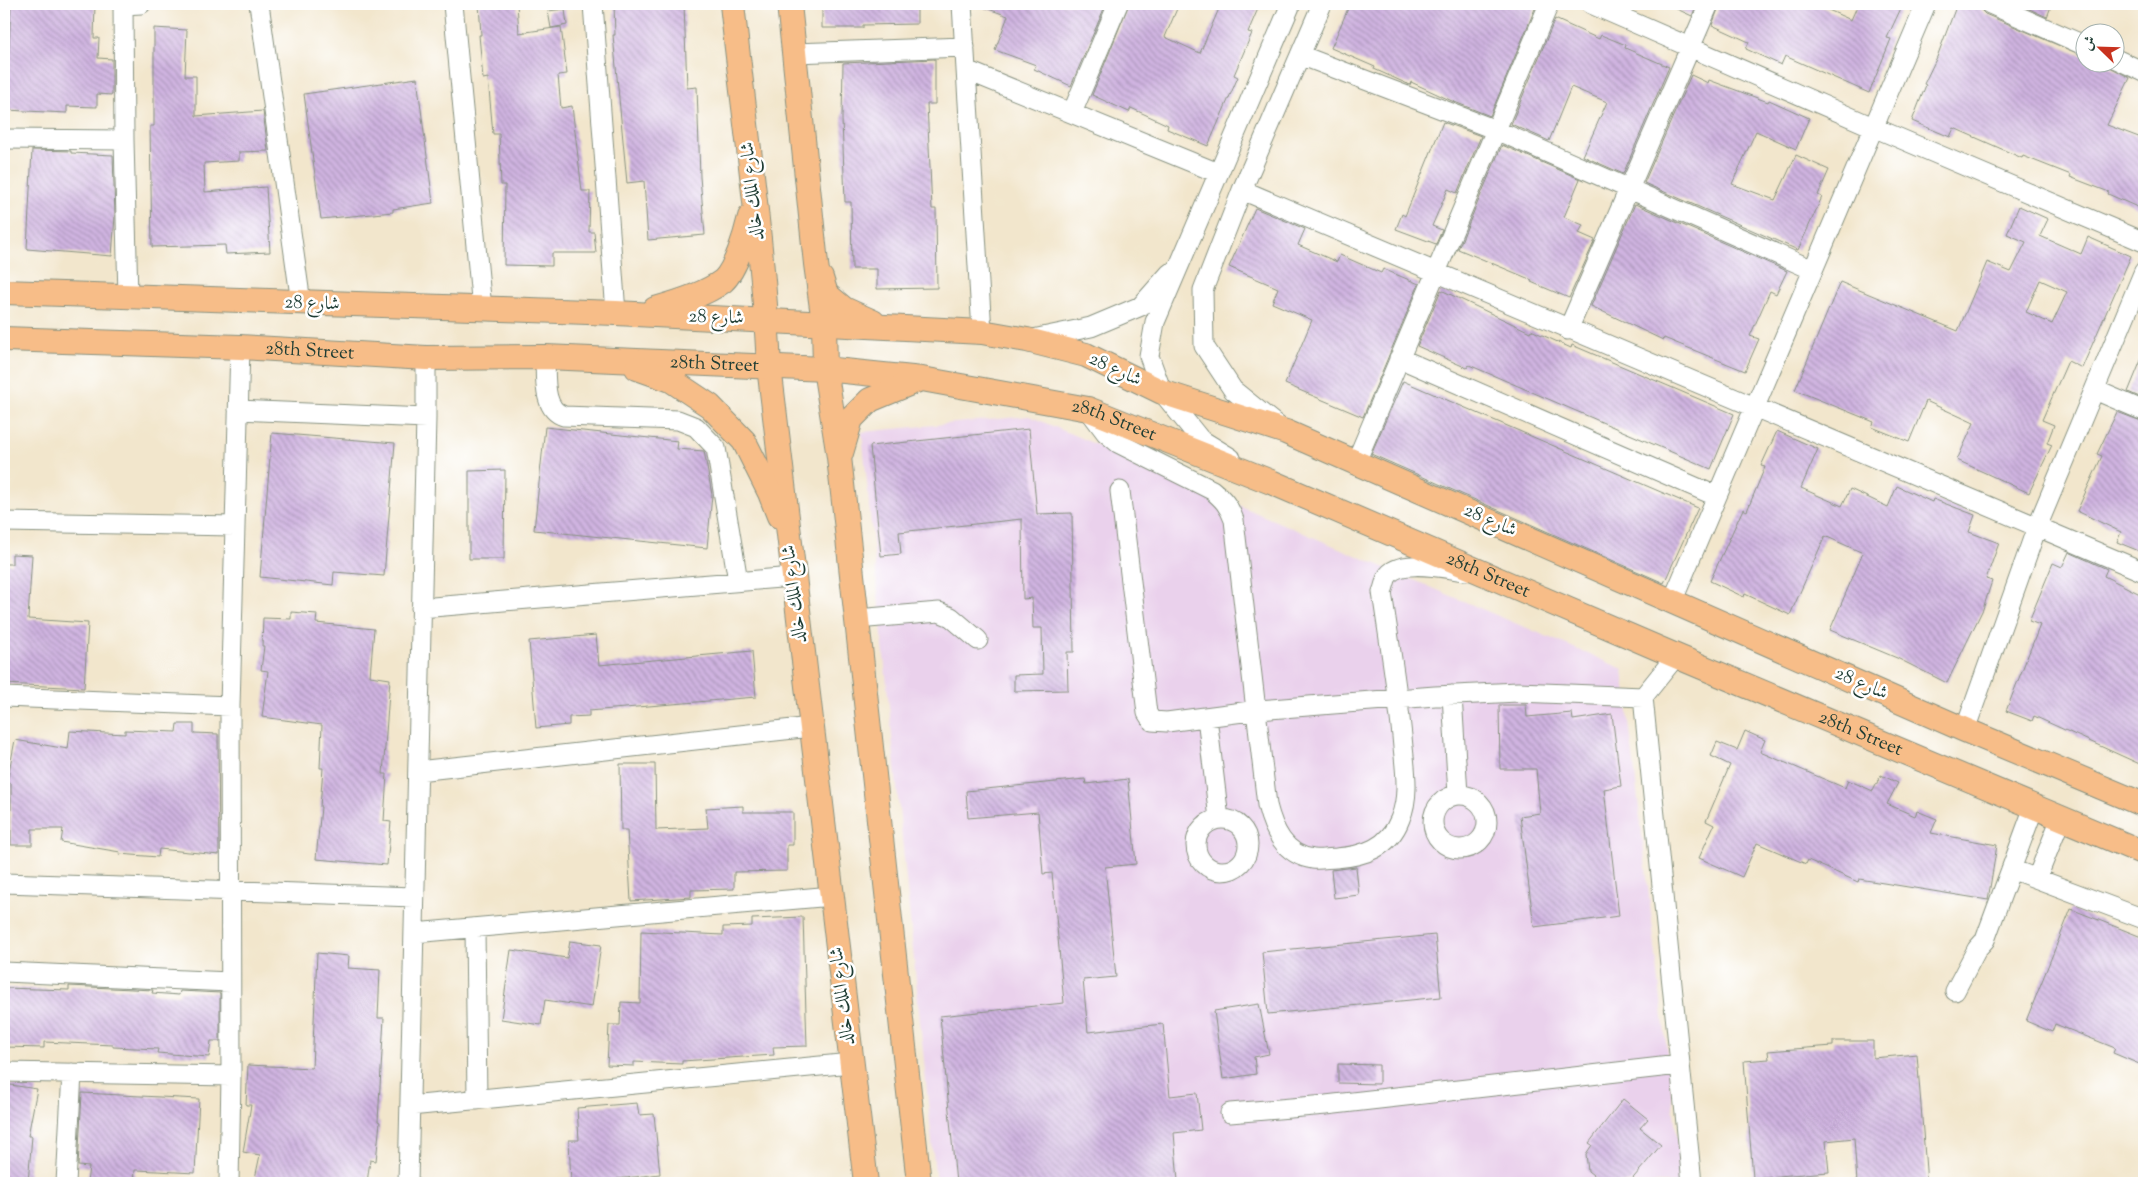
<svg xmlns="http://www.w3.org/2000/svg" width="2148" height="1187" font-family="'Sorts Mill Goudy',Amiri,serif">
<defs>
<pattern id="building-back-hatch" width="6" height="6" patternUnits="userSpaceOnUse" patternTransform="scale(1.25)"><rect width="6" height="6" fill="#d0b4e1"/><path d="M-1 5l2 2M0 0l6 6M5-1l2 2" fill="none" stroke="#a894b7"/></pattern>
</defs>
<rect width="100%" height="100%" fill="#fff"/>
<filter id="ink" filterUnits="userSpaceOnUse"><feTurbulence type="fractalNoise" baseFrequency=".02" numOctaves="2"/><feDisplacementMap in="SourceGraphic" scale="10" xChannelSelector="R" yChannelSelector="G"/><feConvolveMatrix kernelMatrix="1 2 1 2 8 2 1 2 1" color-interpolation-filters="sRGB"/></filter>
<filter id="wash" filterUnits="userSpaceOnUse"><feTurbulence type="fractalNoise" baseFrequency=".0096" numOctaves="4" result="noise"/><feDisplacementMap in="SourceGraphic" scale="20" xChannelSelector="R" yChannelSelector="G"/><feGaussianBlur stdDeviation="1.12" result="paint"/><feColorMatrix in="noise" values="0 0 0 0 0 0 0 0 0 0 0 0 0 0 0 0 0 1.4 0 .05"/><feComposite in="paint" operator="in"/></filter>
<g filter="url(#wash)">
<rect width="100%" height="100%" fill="#f2e6cc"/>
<!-- built -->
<path fill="#ead1ec" d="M 1029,416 L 1623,669 L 1682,1183 L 936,1183 L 862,432 Z"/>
<g id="blocks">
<!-- building -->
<path fill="url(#building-back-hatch)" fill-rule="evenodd" d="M 11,4 L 95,4 L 94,38 L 99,38 L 98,58 L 112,59 L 112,95 L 97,94 L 97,107 L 67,106 L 67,113 L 6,110 Z
M 479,4 L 517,4 L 519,33 L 561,27 L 567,74 L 558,75 L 561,108 L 572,106 L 582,191 L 590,191 L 589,232 L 594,232 L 596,253 L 552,253 L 552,266 L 504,265 L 505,185 L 501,185 L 499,134 L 493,134 L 488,78 L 483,79 L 479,35 L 481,35 Z
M 614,4 L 684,4 L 687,88 L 697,87 L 700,177 L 705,235 L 648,240 L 644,181 L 627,183 L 613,35 L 615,35 Z
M 822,4 L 917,4 L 917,24 L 863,25 L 863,28 L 822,28 Z
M 980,4 L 1106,4 L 1071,86 L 1034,69 L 1036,65 L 995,50 L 1008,16 L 980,6 Z
M 1129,4 L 1179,4 L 1165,37 L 1200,53 L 1221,4 L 1260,4 L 1248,32 L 1252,33 L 1234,75 L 1238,77 L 1208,146 L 1167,129 L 1168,125 L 1131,108 L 1129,112 L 1092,95 Z
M 1350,4 L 1537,4 L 1490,116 L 1452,101 L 1411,82 L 1410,85 L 1374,69 L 1375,67 L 1331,48 Z
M 1666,4 L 1697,4 L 1692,16 Z
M 1720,4 L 1815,4 L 1851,20 L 1858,4 L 1903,4 L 1887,38 L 1891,39 L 1869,93 L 1785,56 L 1781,65 L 1746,49 L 1749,42 L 1712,25 Z
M 1957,4 L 1979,4 L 1981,10 L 1985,14 L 2086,57 L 2086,62 L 2102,62 L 2130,78 L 2107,125 L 2144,139 L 2144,210 L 2108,194 L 2109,192 L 2070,177 L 2071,175 L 2023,156 L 2022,158 L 1954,128 L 1950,137 L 1912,121 L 1926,85 L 1924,84 L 1937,57 Z
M 2018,4 L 2052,4 L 2047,17 Z
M 565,9 L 567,25 L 551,28 L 548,11 Z
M 1555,19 L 1599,39 L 1601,35 L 1626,45 L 1625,48 L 1669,67 L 1623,174 L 1583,156 L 1607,102 L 1571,87 L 1549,141 L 1511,124 Z
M 154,28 L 187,30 L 185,76 L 196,76 L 196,116 L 263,111 L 268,151 L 239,152 L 239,161 L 204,163 L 205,192 L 266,187 L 270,252 L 226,254 L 225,245 L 152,247 L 150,126 L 154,126 Z
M 935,59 L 935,104 L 927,104 L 932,209 L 936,209 L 937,288 L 877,289 L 877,269 L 852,269 L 851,202 L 845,202 L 842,119 L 843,63 Z
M 1691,75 L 1708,83 L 1709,80 L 1768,102 L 1769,100 L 1809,118 L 1796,149 L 1756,131 L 1732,184 L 1775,200 L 1796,155 L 1829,170 L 1818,195 L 1822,197 L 1798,250 L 1644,183 Z
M 417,78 L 433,203 L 393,209 L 393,212 L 321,219 L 304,94 Z
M 1443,122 L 1481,136 L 1457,193 L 1448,189 L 1432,226 L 1442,230 L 1436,244 L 1396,229 L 1402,214 L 1405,216 Z
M 1502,145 L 1580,179 L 1564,217 L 1583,225 L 1579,233 L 1595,240 L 1569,298 L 1531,282 L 1532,280 L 1458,249 Z
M 32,150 L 71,151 L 71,153 L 113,155 L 115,216 L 112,256 L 27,249 Z
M 1635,204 L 1787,271 L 1776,294 L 1770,291 L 1750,336 L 1759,339 L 1745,371 L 1664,338 L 1663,340 L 1591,306 Z
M 2019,206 L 2048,219 L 2040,236 L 2081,254 L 2088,237 L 2131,256 L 2082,368 L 2068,361 L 2042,420 L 2054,425 L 2047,443 L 2052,445 L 2029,493 L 1957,460 L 1974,423 L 1926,401 L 1909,442 L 1872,427 L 1874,422 L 1795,390 L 1840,282 L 1958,331 L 1987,262 L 2011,272 L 2026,242 L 2007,234 ZM 2040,280 L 2067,292 L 2052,324 L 2026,312 Z
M 1255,208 L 1305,229 L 1298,245 L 1337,262 L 1340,255 L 1381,273 L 1383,269 L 1419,284 L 1363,417 L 1285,384 L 1312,320 L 1272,303 L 1278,288 L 1229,267 Z
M 1441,290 L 1530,332 L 1531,330 L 1571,348 L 1572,345 L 1734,414 L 1711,469 L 1469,365 L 1467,368 L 1417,346 Z
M 2144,353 L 2144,399 L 2128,392 Z
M 1403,381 L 1698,508 L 1664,583 L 1371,454 Z
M 2117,412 L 2144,422 L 2144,553 L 2117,542 L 2121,532 L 2077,511 L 2102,456 L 2097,454 Z
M 545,427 L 678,441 L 677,449 L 704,451 L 712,495 L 707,548 L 534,530 Z
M 1029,429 L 1037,514 L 1072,513 L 1074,652 L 1067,652 L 1068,690 L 1014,691 L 1014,675 L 1043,674 L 1042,628 L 1033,628 L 1032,598 L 1023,599 L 1022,519 L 899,532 L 901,554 L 881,556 L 870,446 Z
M 1777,431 L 1818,449 L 1801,488 L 1842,506 L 1850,489 L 1888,507 L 1897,486 L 1932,502 L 1933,499 L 1975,515 L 1969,532 L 1999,543 L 1986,579 L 1992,581 L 1983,609 L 1947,683 L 1897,658 L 1830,630 L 1863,553 L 1825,536 L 1790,615 L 1745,594 L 1744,597 L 1710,581 L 1743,509 L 1747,511 L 1765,467 L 1761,466 Z
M 272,433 L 395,443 L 384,576 L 334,572 L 333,585 L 260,577 Z
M 505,470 L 504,559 L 469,559 L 469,471 Z
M 2069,552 L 2107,569 L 2104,576 L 2144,596 L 2144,766 L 2034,716 L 2032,721 L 2006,711 L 2040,625 L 2029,621 L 2053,563 L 2062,567 Z
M 12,554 L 32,555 L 28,619 L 88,623 L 84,688 L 4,684 L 4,564 L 12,564 Z
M 291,612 L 317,614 L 316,623 L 374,629 L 370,676 L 390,679 L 383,774 L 387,774 L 384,821 L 391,822 L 387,865 L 316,859 L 321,807 L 320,807 L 323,768 L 320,768 L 322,725 L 262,717 L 268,671 L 261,670 L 264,646 L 262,646 L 263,618 L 291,619 Z
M 596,635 L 599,665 L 752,651 L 756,697 L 589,711 L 589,716 L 569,717 L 569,725 L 536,728 L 529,641 Z
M 1499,705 L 1526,705 L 1527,717 L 1572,713 L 1573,720 L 1612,714 L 1621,786 L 1604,789 L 1619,916 L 1534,927 L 1520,816 L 1540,813 L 1536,769 L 1500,769 Z
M 177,724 L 194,724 L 194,733 L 218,734 L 219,855 L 159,849 L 158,857 L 119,854 L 120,852 L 61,842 L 63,829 L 32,829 L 32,845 L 11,845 L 11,783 L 7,782 L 15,740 L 68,749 L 70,731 L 125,734 L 125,730 L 176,732 Z
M 1745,731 L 1765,740 L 1760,752 L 1845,788 L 1848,780 L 1873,791 L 1881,775 L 1898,783 L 1887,804 L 1915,816 L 1917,811 L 1937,819 L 1931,833 L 1997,845 L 1988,900 L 1859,879 L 1858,882 L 1808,860 L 1806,864 L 1757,843 L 1742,877 L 1699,858 L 1714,825 L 1706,821 L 1730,765 L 1711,756 L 1717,742 L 1737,750 Z
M 620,764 L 655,764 L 656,830 L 708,828 L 706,808 L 743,806 L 743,812 L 793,812 L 793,845 L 787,845 L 787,871 L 734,872 L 734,889 L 691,890 L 691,897 L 631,901 L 627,830 L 621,830 Z
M 1085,779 L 1086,784 L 1128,779 L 1136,864 L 1105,867 L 1116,977 L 1083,980 L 1088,1032 L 1163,1024 L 1170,1096 L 1197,1093 L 1201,1130 L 1174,1133 L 1178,1181 L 1159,1183 L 956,1183 L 940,1016 L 1064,1003 L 1052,873 L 1043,874 L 1038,812 L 968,818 L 966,791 Z
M 1356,867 L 1359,895 L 1334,898 L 1331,870 Z
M 2071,909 L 2144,938 L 2144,1066 L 2113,1053 L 2115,1048 L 2055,1024 L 2052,1032 L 2026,1021 Z
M 803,917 L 807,1046 L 773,1047 L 774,1055 L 682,1061 L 682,1064 L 634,1062 L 634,1066 L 607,1065 L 609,1025 L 620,1025 L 621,1002 L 640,1003 L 641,931 L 723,935 L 723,927 L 752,926 L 752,919 Z
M 1435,935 L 1441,997 L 1268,1014 L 1262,952 Z
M 570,941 L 601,945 L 592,1007 L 545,1000 L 541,1025 L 501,1019 L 511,950 L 567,958 Z
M 317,953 L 349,956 L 348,968 L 380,970 L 378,1018 L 384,1018 L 378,1121 L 380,1122 L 376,1161 L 370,1160 L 367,1183 L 254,1183 L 260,1155 L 243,1152 L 251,1105 L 246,1105 L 248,1065 L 312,1068 Z
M 69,986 L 153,990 L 152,993 L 179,995 L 180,991 L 220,993 L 220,1041 L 211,1041 L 209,1057 L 157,1053 L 158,1049 L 113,1047 L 113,1045 L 44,1042 L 44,1048 L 4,1047 L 4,988 L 69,990 Z
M 1259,1004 L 1269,1054 L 1254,1057 L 1256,1074 L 1223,1079 L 1214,1011 Z
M 1833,1041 L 1873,1041 L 1873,1058 L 1917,1054 L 1927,1183 L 1857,1183 L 1854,1138 L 1826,1141 L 1829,1172 L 1753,1178 L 1744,1061 L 1769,1059 L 1768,1051 L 1833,1046 Z
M 1338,1064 L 1379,1065 L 1379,1084 L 1338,1083 Z
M 4,1084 L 37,1089 L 28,1136 L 32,1136 L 28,1183 L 4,1183 Z
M 82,1093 L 199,1099 L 195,1173 L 137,1170 L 135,1170 L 134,1183 L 87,1183 L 89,1167 L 78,1166 Z
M 1623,1099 L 1648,1119 L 1640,1128 L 1661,1145 L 1629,1183 L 1603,1183 L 1588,1171 L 1586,1154 L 1592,1145 L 1589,1143 Z
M 637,1103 L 639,1115 L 654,1114 L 660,1174 L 617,1179 L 617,1180 L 571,1183 L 569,1140 L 579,1140 L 577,1108 Z"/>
</g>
</g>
<g filter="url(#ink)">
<use href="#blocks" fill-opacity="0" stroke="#889280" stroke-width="1"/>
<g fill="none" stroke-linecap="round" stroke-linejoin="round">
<defs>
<path id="minor" d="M 123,4 L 124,140 L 128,297
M 259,4 L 301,303
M 453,4 L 482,309
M 593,4 L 616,313
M 962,4 L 982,332
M 1591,4 L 1873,127 L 2144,242
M 1990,4 L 2086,46
M 123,5 L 141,4
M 794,53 L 965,47
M 1300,55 L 1496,130 L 1813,270
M 2116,59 L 2144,72
M 966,70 L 1218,173
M 1072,113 L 1118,4
M 4,139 L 124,140
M 1242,190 L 2144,572
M 1568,330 L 1709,4
M 1028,340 L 1091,327 L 1141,306 L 1170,273
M 545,357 C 546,376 542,410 564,416 L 678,420 L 696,427 L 716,448 L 738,581
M 1399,358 L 1716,496
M 2095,390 L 2144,411
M 1088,409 L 1106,433 L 1118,443 L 1212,490 C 1223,499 1229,506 1234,520 L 1267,805 C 1273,829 1284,855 1313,859 C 1320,860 1329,858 1336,858 C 1364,856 1389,848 1400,819 C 1411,794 1404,763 1402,736 C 1397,688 1389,640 1382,592 C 1384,588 1385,581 1387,577 C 1398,557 1447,569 1466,571
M 238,410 L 426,418
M 1279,427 L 1233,390 L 1204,346 L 1203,290 L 1242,190 L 1322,4
M 1231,458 L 1200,439 L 1162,392 L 1149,356 L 1155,322 L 1291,4
M 1356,462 L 1549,4
M 1120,491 L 1147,713 L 1152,721 L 1167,722 L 1258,710 L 1435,696 L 1518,692 L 1643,697
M 4,522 L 235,526
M 1672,602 L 1926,4
M 421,608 L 793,577
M 857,619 L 939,612 L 951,617 L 978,640
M 1676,656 L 1643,697 L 1692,1183
M 1452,695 L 1458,795
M 4,697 L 230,706
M 1207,717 L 1219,819
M 1965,730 L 2037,527 L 2144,271
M 418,771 L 811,727
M1433 822a27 27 0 1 1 54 0a27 27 0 1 1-54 0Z
M1196 845a26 26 0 1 1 52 0a26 26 0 1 1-52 0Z
M 2011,869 L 2144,919
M 2037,878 L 2061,818
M 4,883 L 414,897
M 475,928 L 477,1100
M 414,933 L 832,896
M 4,972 L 230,982
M 1955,991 L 1977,949 L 1985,940 L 2034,807
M 4,1072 L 231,1076 L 229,1183
M 231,1076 L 230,706 L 240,347
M 410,1106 L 851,1063
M 1230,1113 L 1326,1105 L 1679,1065
M 66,1183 L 72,1073
M 408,1183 L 426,418 L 426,358"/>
<g id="major">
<path d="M 732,4 C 745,124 763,245 769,366 L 866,1183"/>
<path d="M 789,4 L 816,264 L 824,323 L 825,369 L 839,457 L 919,1183"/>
<path d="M 821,278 L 826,294 L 844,309 L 873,322"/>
<path d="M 4,292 L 616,313 L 982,332 L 1027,340 L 1086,355 L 1162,392 L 1286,432 L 1965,730 L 2144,805"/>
<path d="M 655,309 C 677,303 704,295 723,281 C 736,269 746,234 750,217"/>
<path id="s1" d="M 4,339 L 240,347 L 426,358 L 545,357 L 825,369 L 922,379 L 1088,409 L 1271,482 L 1676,656 L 2144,853"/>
<path d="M 637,368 L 671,380 L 710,406 L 744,441 L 770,493 L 779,516"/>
<path d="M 841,453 L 851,419 L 870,400 L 918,380"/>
</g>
</defs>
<!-- minor casing -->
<use href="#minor" stroke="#889280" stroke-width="21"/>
<!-- major casing -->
<use href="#major" stroke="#889280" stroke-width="26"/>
<!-- minor -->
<use href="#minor" stroke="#fff" stroke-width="19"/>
<!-- major -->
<use href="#major" stroke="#f7bd88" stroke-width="24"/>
</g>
</g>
<g text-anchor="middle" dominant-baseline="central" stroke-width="5" stroke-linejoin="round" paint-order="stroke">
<!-- street labels -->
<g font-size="19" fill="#1f3d34" stroke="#fff">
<text transform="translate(753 191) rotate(-96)">شارع الملك خالد</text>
<text transform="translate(312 304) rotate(2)">شارع 28</text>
<text transform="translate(716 318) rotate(2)">شارع 28</text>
<text stroke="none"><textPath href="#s1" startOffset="306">28th Street</textPath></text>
<text stroke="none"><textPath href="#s1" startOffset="711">28th Street</textPath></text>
<text transform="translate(1115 370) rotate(25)">شارع 28</text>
<text stroke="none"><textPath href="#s1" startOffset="1116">28th Street</textPath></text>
<text transform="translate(1490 521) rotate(24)">شارع 28</text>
<text stroke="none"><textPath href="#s1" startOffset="1521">28th Street</textPath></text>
<text transform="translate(795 594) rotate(-97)">شارع الملك خالد</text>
<text transform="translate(1861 684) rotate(24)">شارع 28</text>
<text stroke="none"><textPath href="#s1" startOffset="1926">28th Street</textPath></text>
<text transform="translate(843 996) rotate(-97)">شارع الملك خالد</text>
</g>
</g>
<!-- margin -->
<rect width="2148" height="1187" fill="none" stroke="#fff" stroke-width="20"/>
<!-- north arrow -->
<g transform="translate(2100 48) rotate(293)"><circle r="24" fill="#ffffff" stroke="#a5b1ae"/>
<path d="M0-4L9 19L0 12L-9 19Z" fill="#c8321e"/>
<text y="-8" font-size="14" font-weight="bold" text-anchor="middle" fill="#1f3d34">ش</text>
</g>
</svg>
